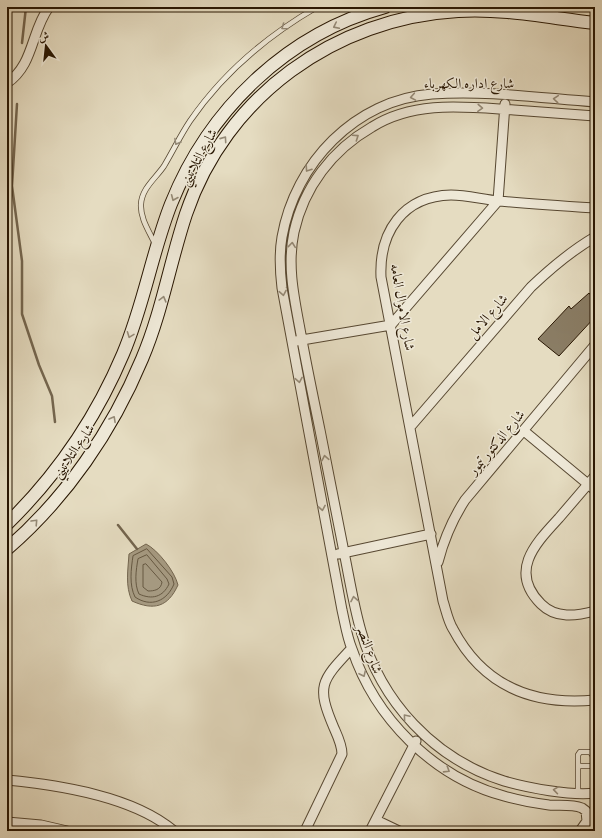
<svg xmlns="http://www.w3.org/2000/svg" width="602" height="838" font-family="'EB Garamond',Amiri,serif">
<rect width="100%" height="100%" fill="#e5dcc1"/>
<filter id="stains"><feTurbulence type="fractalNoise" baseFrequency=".005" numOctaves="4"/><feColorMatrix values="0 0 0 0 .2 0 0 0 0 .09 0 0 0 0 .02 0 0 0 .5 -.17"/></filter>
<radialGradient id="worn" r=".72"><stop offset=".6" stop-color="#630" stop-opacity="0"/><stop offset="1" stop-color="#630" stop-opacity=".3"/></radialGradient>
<!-- water -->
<path fill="#a59980" stroke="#73654e" d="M 146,544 C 158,550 175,572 178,585 C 168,607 154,611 132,601 C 125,586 128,570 129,554 Z"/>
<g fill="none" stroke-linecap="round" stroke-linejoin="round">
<!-- shore -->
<path stroke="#665841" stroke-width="1" d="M 147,549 L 172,577 L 174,584 C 167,601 151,608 135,597 C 129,585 131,569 133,556 Z
M 147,555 L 167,579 L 169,584 C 163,597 152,600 139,594 C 134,584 136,570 138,559 Z
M 146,564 L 162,582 C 161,590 154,591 148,591 L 143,587 L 143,565 Z"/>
<!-- stream -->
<path stroke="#73654e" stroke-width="2.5" d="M 22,43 L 26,7
M 17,104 L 12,186 L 22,261 L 22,314 L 39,365 L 52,396 L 55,422
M 118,525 L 137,549"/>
</g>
<!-- building -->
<path fill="#8a7d65" stroke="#281602" d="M 589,293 L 595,300 L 595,317 L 559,356 L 538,339 L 569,306 L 571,309 Z"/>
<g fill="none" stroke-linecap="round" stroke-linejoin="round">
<defs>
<path id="service" d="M 155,244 C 149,231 140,218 141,204 C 142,188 156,178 164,166 C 173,151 180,136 190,121 C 223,73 267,36 317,7
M 578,766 L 594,766
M 578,793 L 578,755 L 580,752 L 590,752 L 593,756 L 595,793"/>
<path id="minor" d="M 7,83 C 34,65 31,31 49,7
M 595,116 C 568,114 541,112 514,110 C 466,107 415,100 372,127 C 332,150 304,187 294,232 C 287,265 294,297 300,329 C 306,363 313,396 320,430 C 328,472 337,515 345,557 C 350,582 354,607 361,631 C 381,702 434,759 504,781 C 528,788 571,796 595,793
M 595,208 C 563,206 532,204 500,201 C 484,200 468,195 451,195 C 403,196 379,232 381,277 L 443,601 C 446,610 448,621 453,629 C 483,686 533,706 595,700
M 296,341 L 391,325 L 498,201 L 505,104
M 411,426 L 531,287 C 551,268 571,251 595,237
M 524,431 L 595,490
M 595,476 C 583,490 571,504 559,518 C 536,543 508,571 541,604 C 556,619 576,616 595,611
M 338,554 L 431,534
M 438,562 C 444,539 452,520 465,500 L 595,345
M 7,780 C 59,785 133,796 174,831
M 376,820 L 399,831
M 7,822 L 41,825 L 67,831
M 305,831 L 342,754 C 342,745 338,737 334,728 C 316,686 321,681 351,649
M 370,831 L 416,741
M 580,831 L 587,821 L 586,811 L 582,808 C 572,804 559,806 549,805 C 533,803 518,800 504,796 C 433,777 375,718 352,649 C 347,637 345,623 342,610 L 282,288 C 280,271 279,254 282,237 C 295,163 355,100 432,94 C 486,90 541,98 595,102"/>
<path id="secondary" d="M 7,524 C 57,475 96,418 123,354 C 144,305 152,252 171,204 C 209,109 287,34 385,7
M 7,549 C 66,498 112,431 142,359 C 162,312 170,262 186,214 C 226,96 335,18 458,11 C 503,8 550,18 595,23
M 592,831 L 595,828"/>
</defs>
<!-- service casing -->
<use href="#service" stroke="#574832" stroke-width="6"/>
<!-- minor casing -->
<use href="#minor" stroke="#574832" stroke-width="11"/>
<!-- secondary casing -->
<use href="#secondary" stroke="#281602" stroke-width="14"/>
<!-- service -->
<use href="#service" stroke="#eee8d7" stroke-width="4.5"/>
<!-- minor -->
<use href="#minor" stroke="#eee8d7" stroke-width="9"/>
<!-- secondary -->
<use href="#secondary" stroke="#eee8d7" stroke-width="12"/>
</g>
<!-- one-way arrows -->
<defs><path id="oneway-chevron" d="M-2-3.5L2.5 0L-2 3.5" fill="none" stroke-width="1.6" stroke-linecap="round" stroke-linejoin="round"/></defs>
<g stroke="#958a77">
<use href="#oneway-chevron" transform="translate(336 26) rotate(154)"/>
<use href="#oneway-chevron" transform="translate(284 27) rotate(145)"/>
<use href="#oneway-chevron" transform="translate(413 97) rotate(170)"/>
<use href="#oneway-chevron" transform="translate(556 99) rotate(-175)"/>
<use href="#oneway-chevron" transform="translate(480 108) rotate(3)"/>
<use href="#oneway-chevron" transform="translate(356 137) rotate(-34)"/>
<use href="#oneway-chevron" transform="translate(224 139) rotate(-55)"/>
<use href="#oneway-chevron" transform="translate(177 142) rotate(119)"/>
<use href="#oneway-chevron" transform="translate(308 169) rotate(124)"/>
<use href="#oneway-chevron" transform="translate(174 198) rotate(113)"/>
<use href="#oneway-chevron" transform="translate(292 245) rotate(-84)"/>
<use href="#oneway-chevron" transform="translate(283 293) rotate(80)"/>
<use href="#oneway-chevron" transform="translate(163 299) rotate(-75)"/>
<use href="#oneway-chevron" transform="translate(130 335) rotate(111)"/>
<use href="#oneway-chevron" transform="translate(299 380) rotate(80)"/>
<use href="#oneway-chevron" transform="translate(113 419) rotate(-61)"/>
<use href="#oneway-chevron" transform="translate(325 458) rotate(-101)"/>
<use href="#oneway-chevron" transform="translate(322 508) rotate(80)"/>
<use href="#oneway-chevron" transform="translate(35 522) rotate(-47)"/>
<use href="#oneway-chevron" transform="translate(354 599) rotate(-101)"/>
<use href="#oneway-chevron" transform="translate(363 674) rotate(65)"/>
<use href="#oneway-chevron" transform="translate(406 717) rotate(-130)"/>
<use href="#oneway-chevron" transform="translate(447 770) rotate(32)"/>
<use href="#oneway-chevron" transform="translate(556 790) rotate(-172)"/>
</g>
<g text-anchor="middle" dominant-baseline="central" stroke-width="3" stroke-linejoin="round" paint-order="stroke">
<!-- street labels -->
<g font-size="14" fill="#281602" stroke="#eee8d7">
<text x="469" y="83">شارع اداره الكهرباء</text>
<text transform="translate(198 157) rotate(-61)">شارع التلاتيني</text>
<text transform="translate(403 307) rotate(80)">شارع الاموال العامه</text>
<text transform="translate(487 316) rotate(-49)">شارع الامل</text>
<text transform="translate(496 442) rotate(-50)">شارع الدكتور تيمور</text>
<text transform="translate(73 451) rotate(-55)">شارع التلاتيني</text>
<text transform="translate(370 649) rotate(70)">شارع النصر</text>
</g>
</g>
<!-- margin -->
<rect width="602" height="838" fill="none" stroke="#e5dcc1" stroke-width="24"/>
<rect x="8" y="8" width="586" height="822" fill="none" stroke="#281602" stroke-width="2"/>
<rect x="12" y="12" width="578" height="814" fill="none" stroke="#281602"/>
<!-- north arrow -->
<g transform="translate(46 46) rotate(345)" stroke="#eee8d7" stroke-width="3" paint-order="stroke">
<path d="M0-3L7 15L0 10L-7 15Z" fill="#281602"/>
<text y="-6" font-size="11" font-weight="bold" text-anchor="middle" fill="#281602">ش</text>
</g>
<rect width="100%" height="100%" filter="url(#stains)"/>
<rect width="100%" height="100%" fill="url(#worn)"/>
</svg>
